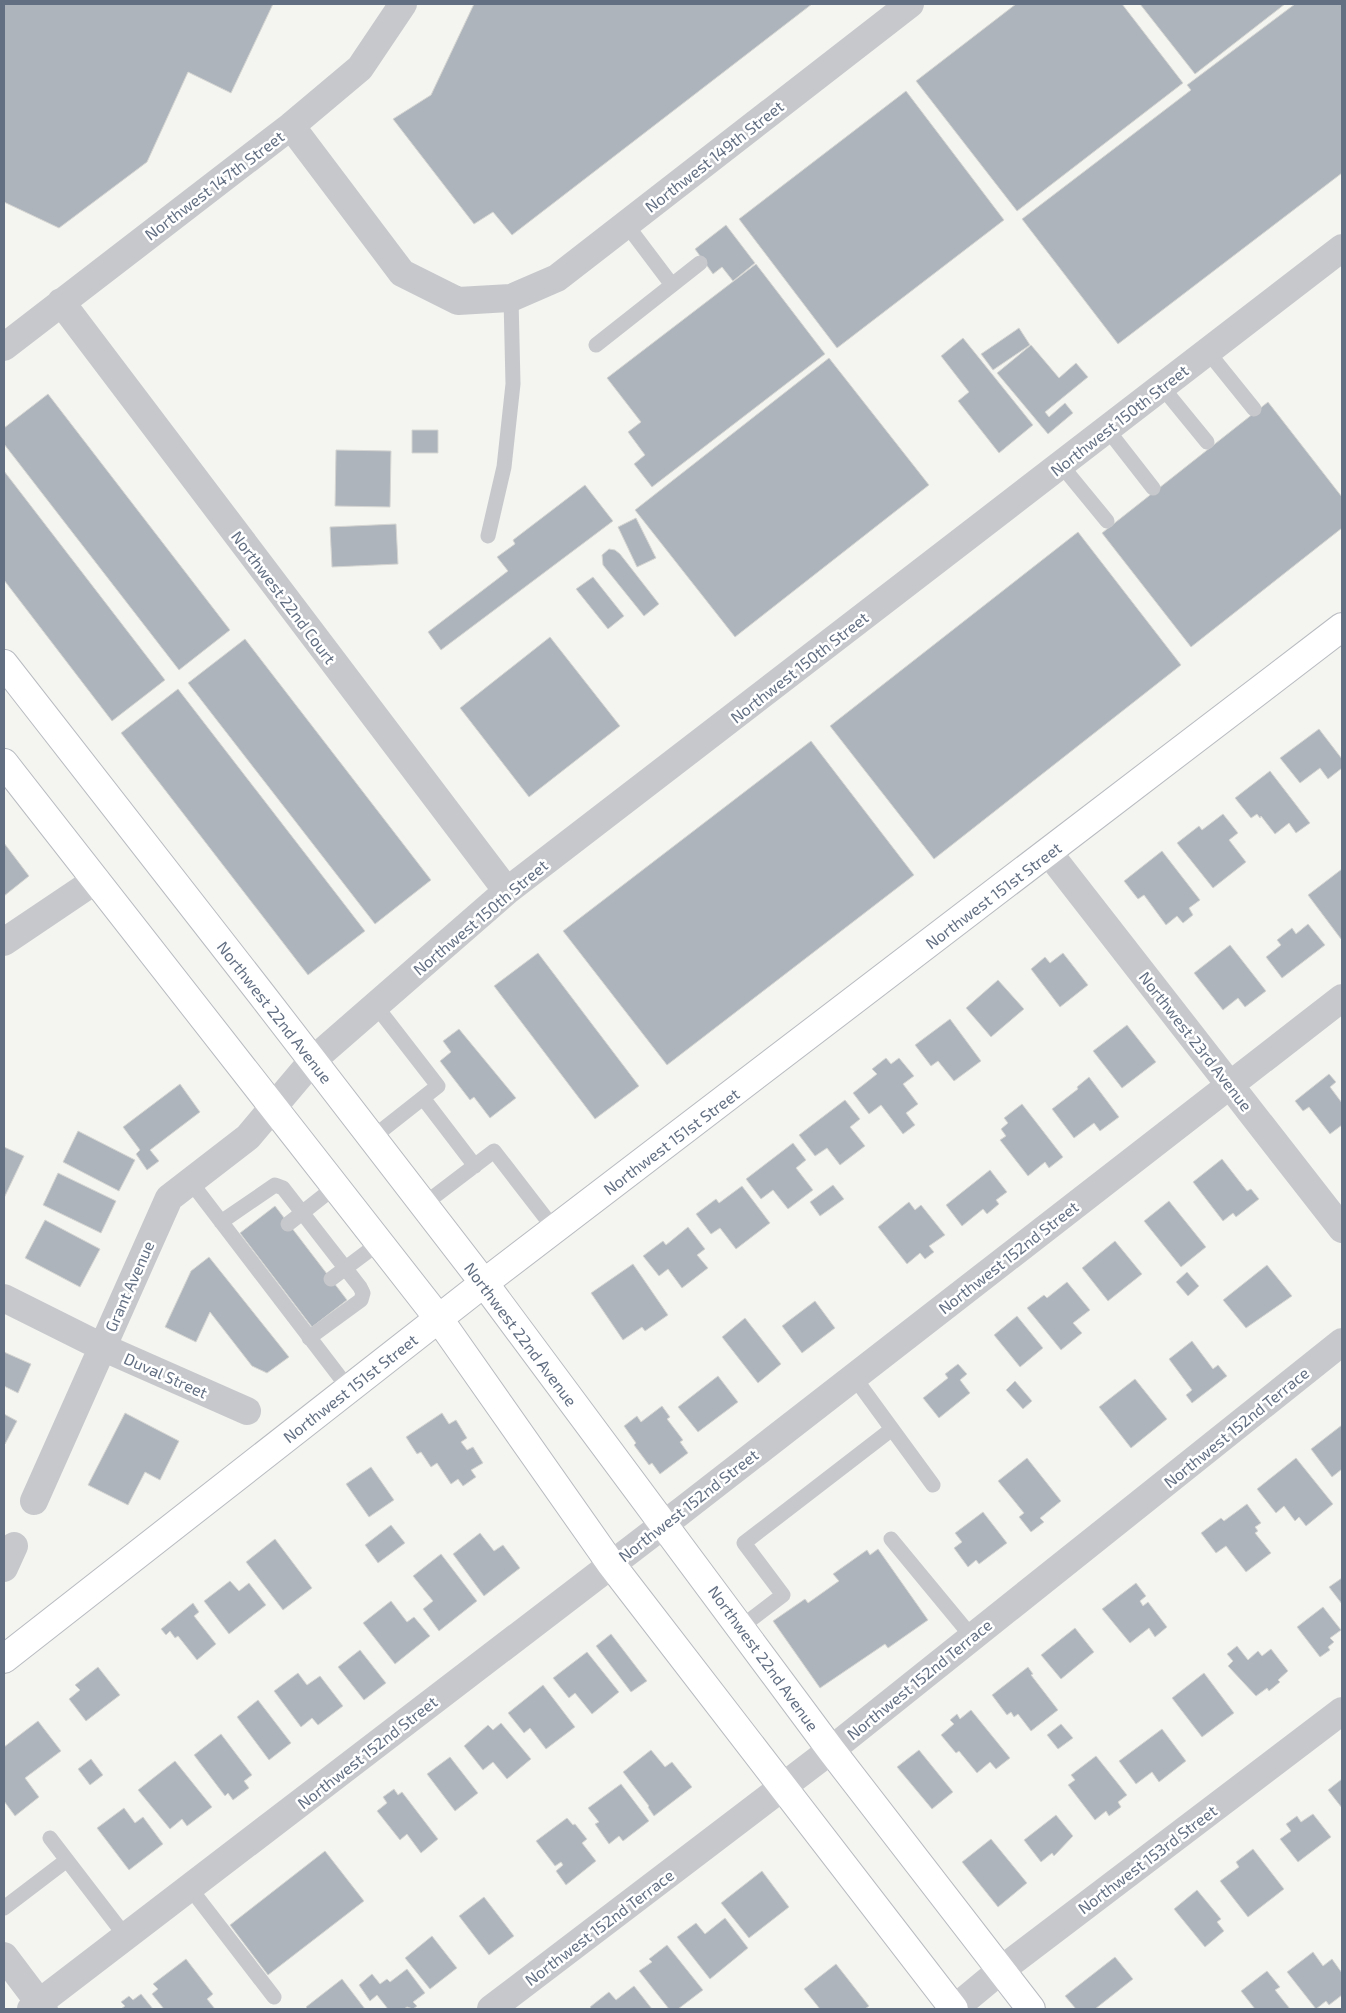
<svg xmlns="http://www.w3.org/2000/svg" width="1346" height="2013" font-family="'Exo 2',sans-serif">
<rect width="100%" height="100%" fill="#f4f5f0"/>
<!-- building -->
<path fill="#aeb4bb" stroke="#d5d6d3" d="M 4,4 L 273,4 L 231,93 L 188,72 L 147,162 L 59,228 L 4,202 Z
M 474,4 L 812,4 L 512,235 L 493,212 L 474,224 L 393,119 L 431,95 Z
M 1016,4 L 1122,4 L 1183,83 L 1017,211 L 916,81 Z
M 1140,4 L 1285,4 L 1195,74 Z
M 1295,4 L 1342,4 L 1342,173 L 1118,344 L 1022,219 L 1191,90 L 1187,85 Z
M 906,91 L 1004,220 L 837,348 L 739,219 Z
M 726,225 L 755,263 L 733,281 L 722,267 L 713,274 L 695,249 Z
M 756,264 L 825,354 L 652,487 L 634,464 L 645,455 L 628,432 L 641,422 L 607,378 Z
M 1019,328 L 1030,345 L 993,370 L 981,354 Z
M 963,338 L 1033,425 L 999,453 L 958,401 L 969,392 L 941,356 Z
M 1031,345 L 1059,378 L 1076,363 L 1088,377 L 1045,412 L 1049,417 L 1065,403 L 1073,413 L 1048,434 L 997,373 Z
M 829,358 L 929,485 L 735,637 L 635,510 Z
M 48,394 L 230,630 L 179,670 L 4,444 L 4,428 Z
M 1268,402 L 1342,497 L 1342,528 L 1191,647 L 1102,533 Z
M 412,430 L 438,430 L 438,453 L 412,453 Z
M 336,450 L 391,451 L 390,507 L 335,506 Z
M 4,471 L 165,680 L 112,721 L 4,580 Z
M 585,485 L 613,521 L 441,650 L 428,632 L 508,571 L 497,557 L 515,544 L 513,540 Z
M 636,518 L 656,558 L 637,567 L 618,527 Z
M 396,524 L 398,564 L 332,567 L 330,527 Z
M 1078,532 L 1181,665 L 934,859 L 830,726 Z
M 609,549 L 615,550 L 620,554 L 659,604 L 644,616 L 603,565 L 602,555 Z
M 593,577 L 624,616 L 608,629 L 576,589 Z
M 550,637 L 620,726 L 529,797 L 460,708 Z
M 245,639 L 431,880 L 375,924 L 188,683 Z
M 178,689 L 365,931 L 308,975 L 121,733 Z
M 1319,729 L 1342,759 L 1342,768 L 1328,779 L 1320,768 L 1300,783 L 1280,758 Z
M 811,741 L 914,875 L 667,1065 L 563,931 Z
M 1270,771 L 1310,823 L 1296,833 L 1289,823 L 1275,834 L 1261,816 L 1260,818 L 1257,814 L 1251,818 L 1235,798 Z
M 1223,814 L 1238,833 L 1229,840 L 1246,862 L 1213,888 L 1177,843 L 1199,826 L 1202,830 Z
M 4,843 L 29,876 L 4,896 Z
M 1162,851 L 1200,900 L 1189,908 L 1193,915 L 1183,923 L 1177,916 L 1166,925 L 1144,895 L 1138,899 L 1124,881 Z
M 1342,869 L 1342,938 L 1341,939 L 1308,895 Z
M 1308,924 L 1325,945 L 1282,978 L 1266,957 L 1281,945 L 1277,940 L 1292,928 L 1296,934 Z
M 1230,945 L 1266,991 L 1245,1007 L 1238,998 L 1223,1010 L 1194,973 Z
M 538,953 L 639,1086 L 595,1119 L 494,986 Z
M 1063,953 L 1088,985 L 1060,1007 L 1031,969 L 1045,957 L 1050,963 Z
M 998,980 L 1024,1009 L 991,1037 L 966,1008 Z
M 950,1019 L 981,1061 L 954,1081 L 938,1061 L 931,1066 L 915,1045 Z
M 1127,1025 L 1156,1062 L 1122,1088 L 1093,1051 Z
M 459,1029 L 516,1098 L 490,1118 L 474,1097 L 470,1100 L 440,1061 L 451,1052 L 443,1041 Z
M 886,1058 L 891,1064 L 899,1058 L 914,1076 L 903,1084 L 918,1104 L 906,1113 L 915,1125 L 903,1134 L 881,1105 L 869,1114 L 853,1093 L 877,1074 L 872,1069 Z
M 1329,1074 L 1336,1082 L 1330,1087 L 1342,1103 L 1342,1125 L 1330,1134 L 1309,1107 L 1303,1111 L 1295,1101 Z
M 1089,1077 L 1119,1117 L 1100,1131 L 1094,1123 L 1074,1138 L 1052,1109 L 1078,1089 L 1077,1087 Z
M 180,1084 L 200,1112 L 150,1150 L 159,1161 L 147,1170 L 136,1154 L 140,1150 L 123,1127 Z
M 845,1100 L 860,1119 L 850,1127 L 865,1146 L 840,1165 L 827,1148 L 815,1156 L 799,1135 Z
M 1022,1104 L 1063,1157 L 1049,1168 L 1045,1162 L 1028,1176 L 1000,1140 L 1006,1136 L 1001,1129 L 1008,1123 L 1004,1118 Z
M 78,1131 L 135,1160 L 119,1191 L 63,1162 Z
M 793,1143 L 806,1160 L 796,1168 L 813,1190 L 788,1209 L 773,1190 L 761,1199 L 746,1179 Z
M 4,1147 L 24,1156 L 4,1198 Z
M 1222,1159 L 1247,1191 L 1251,1189 L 1259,1199 L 1236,1217 L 1233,1213 L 1223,1221 L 1193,1182 Z
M 990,1170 L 1007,1192 L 996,1200 L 999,1204 L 987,1214 L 983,1209 L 962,1226 L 946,1205 Z
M 58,1173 L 116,1201 L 101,1233 L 43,1205 Z
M 833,1185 L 844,1199 L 820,1216 L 810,1202 Z
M 742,1186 L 770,1223 L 736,1249 L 720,1228 L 711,1234 L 696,1214 L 716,1199 L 719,1203 Z
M 1169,1201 L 1206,1247 L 1181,1267 L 1144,1221 Z
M 909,1202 L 915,1210 L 921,1205 L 945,1235 L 929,1246 L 934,1252 L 925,1259 L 920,1253 L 907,1264 L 878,1227 Z
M 275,1206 L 347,1300 L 312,1327 L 240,1233 Z
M 45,1220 L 100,1249 L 80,1287 L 25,1258 Z
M 688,1227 L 705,1249 L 697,1255 L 708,1268 L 682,1288 L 668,1269 L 659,1276 L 643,1256 L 663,1241 L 666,1245 Z
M 1115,1241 L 1142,1274 L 1108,1301 L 1082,1268 Z
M 209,1257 L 289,1357 L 267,1373 L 252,1366 L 210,1312 L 196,1342 L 165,1327 L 191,1271 Z
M 633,1264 L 668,1315 L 645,1331 L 642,1327 L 623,1340 L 591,1293 Z
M 1267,1265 L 1292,1296 L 1246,1328 L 1223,1300 Z
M 1187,1272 L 1199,1286 L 1188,1296 L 1176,1282 Z
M 1067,1282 L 1090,1310 L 1073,1323 L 1082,1333 L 1061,1350 L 1027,1308 L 1044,1295 L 1047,1298 Z
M 815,1301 L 835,1328 L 802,1353 L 782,1326 Z
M 1017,1316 L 1043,1348 L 1020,1367 L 994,1335 Z
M 745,1318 L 781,1364 L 758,1383 L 722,1337 Z
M 1192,1341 L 1213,1369 L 1218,1365 L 1227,1376 L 1192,1403 L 1186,1395 L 1192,1390 L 1169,1359 Z
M 4,1352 L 31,1364 L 18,1393 L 4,1386 Z
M 958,1364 L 967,1374 L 960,1380 L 970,1393 L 939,1418 L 923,1398 L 948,1378 L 945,1374 Z
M 718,1376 L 738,1402 L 698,1432 L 678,1407 Z
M 1135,1379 L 1167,1419 L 1131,1448 L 1099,1407 Z
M 1015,1381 L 1032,1401 L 1023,1409 L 1006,1390 Z
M 662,1406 L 670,1417 L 667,1419 L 683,1440 L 680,1442 L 688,1453 L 660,1474 L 652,1463 L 649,1465 L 634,1445 L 636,1443 L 624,1426 L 637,1416 L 641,1422 Z
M 125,1413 L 179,1441 L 160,1480 L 145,1472 L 128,1505 L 88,1485 Z
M 442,1413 L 449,1424 L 456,1420 L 467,1438 L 461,1442 L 467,1450 L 473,1447 L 483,1463 L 471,1470 L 476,1477 L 463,1486 L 458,1479 L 451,1484 L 437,1463 L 431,1467 L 421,1452 L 417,1454 L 406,1437 Z
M 4,1414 L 17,1421 L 5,1444 L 4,1443 Z
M 1342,1425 L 1342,1469 L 1332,1477 L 1311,1449 Z
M 1027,1458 L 1061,1501 L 1040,1518 L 1044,1522 L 1031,1532 L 1019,1517 L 1024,1513 L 998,1481 Z
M 1296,1458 L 1333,1504 L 1306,1526 L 1299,1517 L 1295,1521 L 1284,1506 L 1276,1513 L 1257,1489 Z
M 371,1467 L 394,1500 L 369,1517 L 346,1484 Z
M 1247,1504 L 1261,1523 L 1255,1527 L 1258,1531 L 1255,1533 L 1271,1553 L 1246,1572 L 1226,1546 L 1216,1553 L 1201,1533 L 1221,1518 L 1224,1521 Z
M 983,1512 L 1007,1543 L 979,1564 L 976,1560 L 968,1567 L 954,1548 L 962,1542 L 955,1533 Z
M 391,1525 L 405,1543 L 378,1563 L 365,1545 Z
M 480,1533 L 494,1551 L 503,1545 L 520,1568 L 484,1596 L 453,1554 Z
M 275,1539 L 312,1588 L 283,1610 L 246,1562 Z
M 878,1549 L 928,1620 L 888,1648 L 885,1644 L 820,1688 L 773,1621 L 805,1599 L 808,1603 L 839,1581 L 833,1574 L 867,1550 L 870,1555 Z
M 441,1554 L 477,1601 L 439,1631 L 423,1609 L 433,1601 L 413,1576 Z
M 1342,1578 L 1342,1604 L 1329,1587 Z
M 230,1581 L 239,1591 L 249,1583 L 266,1605 L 229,1634 L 204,1601 Z
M 1136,1583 L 1146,1596 L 1140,1601 L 1143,1606 L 1148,1602 L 1167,1627 L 1155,1637 L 1149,1628 L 1130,1643 L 1102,1609 Z
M 391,1601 L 407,1622 L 414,1617 L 430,1636 L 395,1664 L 363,1623 Z
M 193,1603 L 199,1612 L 194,1616 L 216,1644 L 197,1660 L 178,1636 L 175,1638 L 170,1631 L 166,1635 L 161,1629 Z
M 1323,1607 L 1341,1630 L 1330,1638 L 1334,1642 L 1328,1647 L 1330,1650 L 1320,1657 L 1297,1627 Z
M 1075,1628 L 1094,1652 L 1061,1679 L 1041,1655 Z
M 611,1634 L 647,1681 L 631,1692 L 596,1646 Z
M 1237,1646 L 1248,1660 L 1258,1651 L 1262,1656 L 1271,1649 L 1288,1671 L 1278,1680 L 1280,1682 L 1269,1691 L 1267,1688 L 1256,1696 L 1228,1666 L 1233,1661 L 1227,1654 Z
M 360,1650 L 386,1683 L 364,1700 L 338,1667 Z
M 587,1652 L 619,1692 L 592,1714 L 575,1693 L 569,1698 L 553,1678 Z
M 98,1667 L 120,1695 L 86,1721 L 69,1699 L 80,1690 L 75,1685 Z
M 1028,1667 L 1033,1674 L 1031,1675 L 1058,1710 L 1031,1731 L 1018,1714 L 1014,1717 L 1011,1712 L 1007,1715 L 992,1695 Z
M 298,1673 L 307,1685 L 320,1676 L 343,1706 L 318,1725 L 312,1718 L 301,1727 L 274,1691 Z
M 1204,1673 L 1234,1713 L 1202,1737 L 1172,1698 Z
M 543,1685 L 575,1727 L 546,1749 L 530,1728 L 524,1733 L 508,1713 Z
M 258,1700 L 291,1743 L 269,1760 L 237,1717 Z
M 971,1710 L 1010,1758 L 996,1769 L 990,1762 L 977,1773 L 959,1751 L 956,1753 L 941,1735 L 954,1724 L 950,1720 L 957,1714 L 960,1719 Z
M 38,1721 L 61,1751 L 25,1778 L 39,1797 L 15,1816 L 4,1801 L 4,1747 Z
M 501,1723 L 531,1759 L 507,1779 L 493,1762 L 483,1770 L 464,1746 L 488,1725 L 493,1730 Z
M 1061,1724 L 1073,1738 L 1058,1749 L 1047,1735 Z
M 1162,1729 L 1186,1761 L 1159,1782 L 1152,1772 L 1136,1784 L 1119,1761 Z
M 221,1734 L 252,1775 L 244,1781 L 249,1788 L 233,1800 L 228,1793 L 225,1796 L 194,1755 Z
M 651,1750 L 665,1767 L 672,1762 L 692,1787 L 654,1816 L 648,1807 L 649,1806 L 623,1772 Z
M 919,1750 L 953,1792 L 932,1809 L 897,1767 Z
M 1096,1756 L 1127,1795 L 1118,1802 L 1121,1807 L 1109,1816 L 1106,1811 L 1095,1820 L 1068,1785 L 1075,1780 L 1071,1775 Z
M 450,1757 L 478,1793 L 455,1811 L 427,1774 Z
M 91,1759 L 103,1775 L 90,1785 L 78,1769 Z
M 175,1761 L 212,1807 L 187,1826 L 182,1819 L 170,1829 L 138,1790 Z
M 1342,1779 L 1342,1808 L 1328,1790 Z
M 621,1784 L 649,1821 L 623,1841 L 619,1836 L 609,1844 L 595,1824 L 599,1822 L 588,1808 Z
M 394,1789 L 398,1795 L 402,1792 L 438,1839 L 421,1853 L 407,1834 L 400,1840 L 377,1811 L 387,1803 L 383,1797 Z
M 124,1808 L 135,1823 L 143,1817 L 163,1844 L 129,1870 L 97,1828 Z
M 1313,1814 L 1331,1837 L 1298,1862 L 1280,1839 L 1291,1831 L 1286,1824 L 1297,1816 L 1301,1822 Z
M 1056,1815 L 1073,1836 L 1054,1856 L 1052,1853 L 1041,1862 L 1024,1840 Z
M 567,1818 L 573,1825 L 575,1824 L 587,1839 L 582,1843 L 596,1861 L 566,1885 L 556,1871 L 563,1865 L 561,1862 L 555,1866 L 536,1841 Z
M 991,1839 L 1027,1883 L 998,1907 L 962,1862 Z
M 1253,1849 L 1284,1889 L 1248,1917 L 1220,1881 L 1239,1867 L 1236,1862 Z
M 325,1851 L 364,1901 L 268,1975 L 230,1925 Z
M 762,1871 L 789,1907 L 749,1938 L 721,1903 Z
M 1197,1890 L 1221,1919 L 1217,1922 L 1224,1931 L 1205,1947 L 1174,1909 Z
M 484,1897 L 514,1936 L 489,1955 L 459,1916 Z
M 725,1918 L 748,1948 L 710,1979 L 677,1937 L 696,1923 L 705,1934 Z
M 432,1936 L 457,1968 L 430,1989 L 405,1958 Z
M 667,1945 L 703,1990 L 678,2009 L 669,2009 L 639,1971 L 652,1962 L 649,1959 Z
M 1313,1952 L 1323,1966 L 1332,1959 L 1342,1973 L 1342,1995 L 1329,2005 L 1326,2001 L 1316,2009 L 1287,1972 Z
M 1115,1957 L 1133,1979 L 1095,2009 L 1076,2009 L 1065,1996 Z
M 186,1959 L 213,1994 L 207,1999 L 215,2009 L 164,2009 L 152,1994 L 158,1989 L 153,1984 Z
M 836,1964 L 869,2006 L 865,2009 L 820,2009 L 804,1989 Z
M 407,1969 L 425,1993 L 413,2002 L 417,2006 L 413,2009 L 407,2007 L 404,2009 L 388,2009 L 377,1995 L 370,2001 L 359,1985 L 372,1974 L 380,1984 L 387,1979 L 390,1982 Z
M 1267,1971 L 1280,1987 L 1275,1990 L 1290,2009 L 1255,2009 L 1241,1991 Z
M 342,1979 L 365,2009 L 308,2009 L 306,2007 Z
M 634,1986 L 652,2009 L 592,2009 L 590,2007 L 609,1992 L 616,2000 Z
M 141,1994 L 153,2009 L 121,2009 L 125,2006 L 121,2002 L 129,1996 L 133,2000 Z"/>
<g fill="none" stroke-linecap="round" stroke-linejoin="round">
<defs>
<path id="secondary" d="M 4,664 L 262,995 L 484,1283 L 831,1750 L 1031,2009
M 4,763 L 439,1319 L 611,1564 L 954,2009
M 4,1659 L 484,1283 L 1342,627"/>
</defs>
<!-- secondary casing -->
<use href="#secondary" stroke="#b8bbc0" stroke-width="30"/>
<!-- lane -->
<path stroke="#c6c8cc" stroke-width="15" d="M 626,224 L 672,285
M 596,345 L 700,263
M 1208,352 L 1254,409
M 1162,387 L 1207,442
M 1107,429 L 1153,488
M 1061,465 L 1107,521
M 488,536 L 504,467 L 513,384 L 511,298
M 423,1098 L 475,1166
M 372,1138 L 438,1086 L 376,1006
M 190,1181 L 349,1389
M 423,1205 L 494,1151 L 555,1230
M 221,1222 L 275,1185 L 283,1188 L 360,1287 L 363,1293 L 361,1300 L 309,1338
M 288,1224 L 336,1186
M 331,1279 L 379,1243
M 854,1377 L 933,1485
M 891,1539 L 972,1637
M 741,1627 L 783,1595 L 744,1543 L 892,1429
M 50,1838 L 126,1937
M 190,1888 L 274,1997
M 4,1908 L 67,1860"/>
<!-- street -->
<path stroke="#c6c8cc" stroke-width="28" d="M 291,126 L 402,273 L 458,301 L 511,298 L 557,278 L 910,4
M 61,302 L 507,891
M 4,347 L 291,126 L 360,68 L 403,4
M 1049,853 L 1342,1229
M 4,942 L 96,880
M 4,1298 L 102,1347 L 247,1411
M 34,1501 L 169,1198 L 248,1137 L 313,1060 L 507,891 L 1342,248
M 4,1568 L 14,1546
M 4,1956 L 44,2009
M 31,2009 L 684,1509 L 1342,998
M 491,2009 L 831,1750 L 1342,1342
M 954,2009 L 1001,1970 L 1342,1711"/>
<!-- secondary -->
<use href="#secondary" stroke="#fff" stroke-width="28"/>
</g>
<g text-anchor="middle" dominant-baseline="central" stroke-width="5" stroke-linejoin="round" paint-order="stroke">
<!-- street labels -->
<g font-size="16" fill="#626f83" stroke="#fff">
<text transform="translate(714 156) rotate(-38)">Northwest 149th Street</text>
<text transform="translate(214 185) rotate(-37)">Northwest 147th Street</text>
<text transform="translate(1119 420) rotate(-38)">Northwest 150th Street</text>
<text transform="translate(284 597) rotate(53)">Northwest 22nd Court</text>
<text transform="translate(799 667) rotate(-38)">Northwest 150th Street</text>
<text transform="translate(993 895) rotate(-37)">Northwest 151st Street</text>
<text transform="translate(480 917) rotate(-40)">Northwest 150th Street</text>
<text transform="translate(275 1012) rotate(52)">Northwest 22nd Avenue</text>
<text transform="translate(1196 1041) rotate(52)">Northwest 23rd Avenue</text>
<text transform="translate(671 1141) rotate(-37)">Northwest 151st Street</text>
<text transform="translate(1008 1257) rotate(-38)">Northwest 152nd Street</text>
<text transform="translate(129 1286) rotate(-66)">Grant Avenue</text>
<text transform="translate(521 1334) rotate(53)">Northwest 22nd Avenue</text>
<text transform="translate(166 1375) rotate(24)">Duval Street</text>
<text transform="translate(350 1388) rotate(-38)">Northwest 151st Street</text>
<text transform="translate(1236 1427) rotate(-39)">Northwest 152nd Terrace</text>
<text transform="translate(688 1505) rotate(-38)">Northwest 152nd Street</text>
<text transform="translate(764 1658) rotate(54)">Northwest 22nd Avenue</text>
<text transform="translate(919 1679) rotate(-39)">Northwest 152nd Terrace</text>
<text transform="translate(367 1752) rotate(-38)">Northwest 152nd Street</text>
<text transform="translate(1147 1859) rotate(-37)">Northwest 153rd Street</text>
<text transform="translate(599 1927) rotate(-37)">Northwest 152nd Terrace</text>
</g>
</g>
<!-- border -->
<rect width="1346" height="2013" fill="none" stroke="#626f83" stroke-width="10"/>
</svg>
